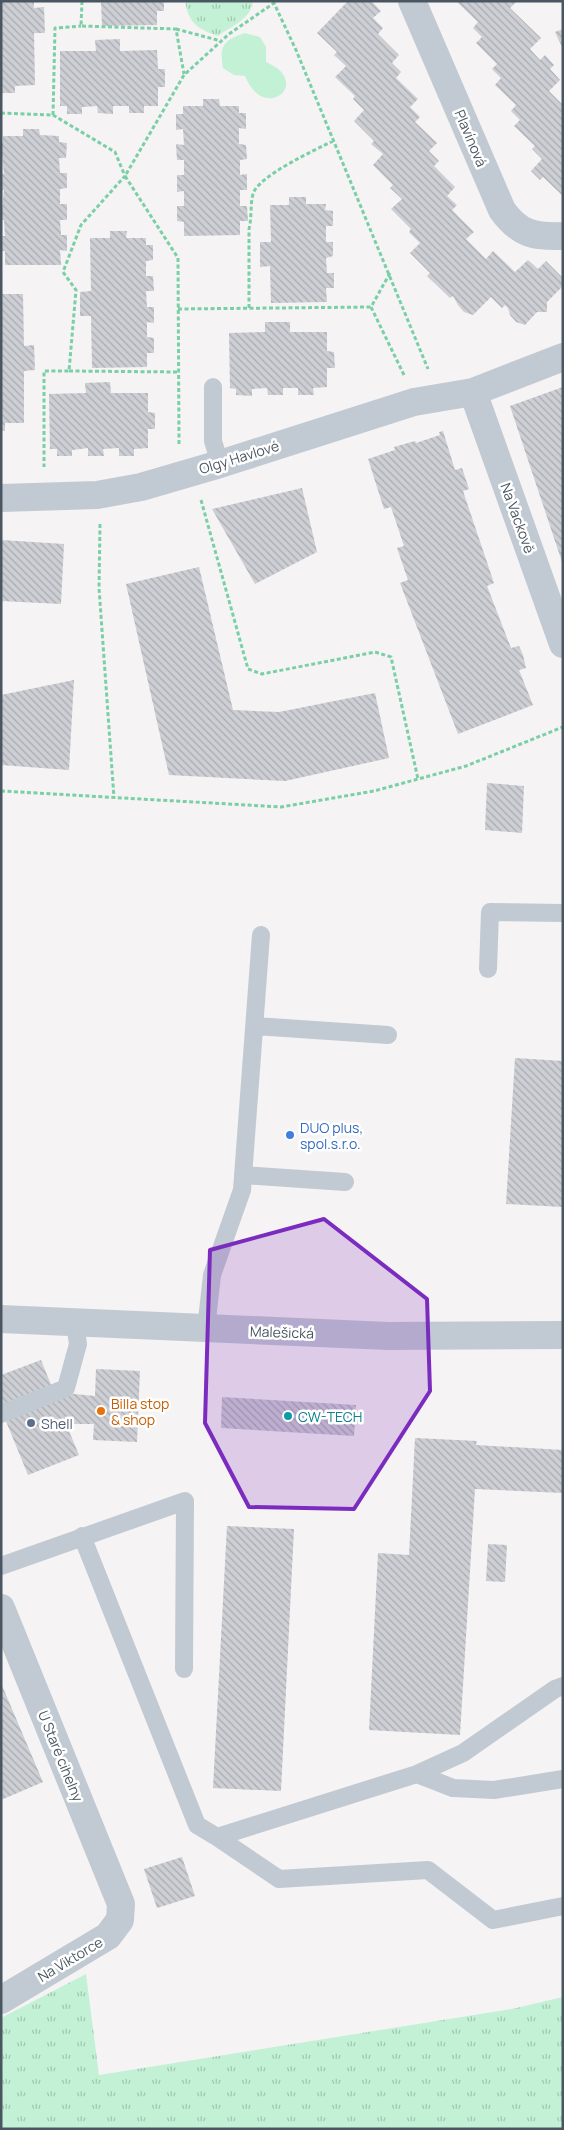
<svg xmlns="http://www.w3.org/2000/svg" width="564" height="2130" font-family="Manrope,sans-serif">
<defs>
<pattern id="grass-tufts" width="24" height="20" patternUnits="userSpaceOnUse" patternTransform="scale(1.25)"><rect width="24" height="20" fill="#c3f1d5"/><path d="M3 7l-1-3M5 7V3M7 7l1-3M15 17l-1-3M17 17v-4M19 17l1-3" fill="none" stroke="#a0c6b0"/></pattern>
<pattern id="building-back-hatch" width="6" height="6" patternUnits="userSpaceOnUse" patternTransform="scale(1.25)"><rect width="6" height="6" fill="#cdcfd5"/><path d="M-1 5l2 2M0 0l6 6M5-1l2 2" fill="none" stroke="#a8abb0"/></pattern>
</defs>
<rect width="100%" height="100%" fill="#f5f3f3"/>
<!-- grass -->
<path fill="url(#grass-tufts)" d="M 185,1 L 253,1 C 251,19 232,26 218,36 C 198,29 189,24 185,1 Z
M 86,1974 L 99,2075 L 512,2009 L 563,1997 L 563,2129 L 1,2129 L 1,2018 Z"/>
<!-- pitch -->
<path fill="#c3f1d5" d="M 245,33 L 260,37 L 266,47 L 266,62 C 314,82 264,124 245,76 L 234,75 L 223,68 C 219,45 224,40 245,33 Z"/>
<!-- building -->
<path fill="url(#building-back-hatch)" d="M 1,1 L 34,1 L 34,8 L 44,7 L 45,33 L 34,33 L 35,85 L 15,86 L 15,93 L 1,93 Z
M 101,1 L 164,1 L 164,11 L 157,11 L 157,25 L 102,26 Z
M 348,1 L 371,1 L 381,11 L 373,18 L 383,28 L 378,34 L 399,55 L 392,63 L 401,72 L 396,78 L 418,99 L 410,107 L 420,117 L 415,122 L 437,143 L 429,151 L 439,161 L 434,166 L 455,187 L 447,196 L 457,205 L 452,210 L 474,232 L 466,239 L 486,259 L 493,251 L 515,272 L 528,260 L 538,269 L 546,261 L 563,278 L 563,286 L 547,302 L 547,312 L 537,312 L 525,325 L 516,322 L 510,315 L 508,308 L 505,305 L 502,308 L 491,297 L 473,315 L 464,312 L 458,305 L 453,296 L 450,298 L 427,276 L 430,273 L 410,253 L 420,243 L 409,232 L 411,229 L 391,209 L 402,199 L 390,188 L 393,185 L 373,165 L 383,154 L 371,144 L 374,141 L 354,121 L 364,110 L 353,99 L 355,96 L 335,77 L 346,66 L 334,55 L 337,52 L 317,33 Z
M 456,1 L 517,1 L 510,8 L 541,38 L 530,49 L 540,60 L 545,55 L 554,65 L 550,69 L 560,80 L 549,91 L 563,105 L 563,196 L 543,177 L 540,180 L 531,171 L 542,159 L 532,149 L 535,146 L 514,126 L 520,120 L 511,111 L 516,105 L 495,85 L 501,78 L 492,69 L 497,64 L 476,43 L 482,37 L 473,28 L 478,22 Z
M 563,29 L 563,49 L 555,32 Z
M 120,39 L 120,51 L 157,50 L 158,69 L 165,69 L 165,87 L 158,87 L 158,106 L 144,106 L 144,113 L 129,113 L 129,106 L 113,106 L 113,114 L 98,113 L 97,106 L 82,107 L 82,114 L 67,114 L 67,106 L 60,106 L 60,51 L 96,51 L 95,40 Z
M 203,99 L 219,99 L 220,106 L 239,106 L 239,113 L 246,113 L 246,129 L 239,128 L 239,144 L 246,145 L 247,159 L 240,160 L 240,175 L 247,174 L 247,190 L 240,190 L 240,206 L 247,206 L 248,221 L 240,221 L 240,235 L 184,236 L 184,222 L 177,221 L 177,206 L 184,206 L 184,191 L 177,192 L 177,175 L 184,175 L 184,160 L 177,160 L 176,144 L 184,145 L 183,129 L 176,130 L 176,114 L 183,114 L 183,106 L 203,106 Z
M 23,129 L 39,129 L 40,135 L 59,136 L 59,142 L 67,143 L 66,158 L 59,158 L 60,173 L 67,173 L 67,188 L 60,189 L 60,204 L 67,204 L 67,220 L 60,220 L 61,235 L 67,235 L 67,251 L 60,250 L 61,265 L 5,265 L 5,251 L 1,251 L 1,236 L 5,236 L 4,220 L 1,220 L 4,190 L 1,190 L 1,174 L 4,174 L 1,143 L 3,143 L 3,136 L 23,136 Z
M 289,197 L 306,197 L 306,204 L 326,204 L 325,210 L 333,211 L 333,226 L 326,226 L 326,242 L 333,242 L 333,256 L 326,258 L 327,273 L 334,273 L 334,288 L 326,288 L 327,302 L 271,303 L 270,266 L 260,267 L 260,242 L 271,242 L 270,205 L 289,205 Z
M 110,231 L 127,231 L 126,238 L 146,238 L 146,245 L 153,245 L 153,260 L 146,261 L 146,276 L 153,276 L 154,291 L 146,291 L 147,307 L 154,307 L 154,323 L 147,322 L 147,337 L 154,338 L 154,353 L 147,353 L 147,367 L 92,368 L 91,316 L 80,316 L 80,292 L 91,291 L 90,238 L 110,238 Z
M 1,294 L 23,294 L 24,346 L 34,345 L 35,370 L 24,371 L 24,423 L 5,423 L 5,431 L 1,430 Z
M 265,322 L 290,322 L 290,332 L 327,332 L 327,351 L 334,352 L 335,368 L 327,368 L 327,387 L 313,388 L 314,395 L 298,395 L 298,388 L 283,388 L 283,395 L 268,395 L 267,388 L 252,389 L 252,396 L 236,395 L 236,389 L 230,388 L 229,333 L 265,332 Z
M 110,382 L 111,393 L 148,393 L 148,412 L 155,413 L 155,429 L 148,429 L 148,448 L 134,449 L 134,456 L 119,456 L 119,448 L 103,449 L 104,456 L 88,456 L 88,448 L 72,450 L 72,456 L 57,456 L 57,449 L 50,449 L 49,394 L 86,393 L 85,383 Z
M 563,387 L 563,562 L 562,562 L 510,406 Z
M 443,431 L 455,470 L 462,468 L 469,489 L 463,491 L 494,583 L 487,586 L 511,648 L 519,646 L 523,655 L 526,668 L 519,670 L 533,705 L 458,734 L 400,583 L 408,580 L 397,548 L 404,546 L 391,507 L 384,509 L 368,459 L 395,450 L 394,447 L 415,441 L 416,443 L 440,435 L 439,432 Z
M 302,488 L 317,552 L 255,584 L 212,509 Z
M 1,540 L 64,544 L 61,604 L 1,601 Z
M 199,567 L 233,710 L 279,712 L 375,693 L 389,758 L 285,781 L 169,775 L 126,584 Z
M 74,680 L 69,770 L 1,765 L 1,695 Z
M 487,783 L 524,786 L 522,833 L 485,830 Z
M 515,1058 L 563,1061 L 563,1207 L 506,1204 Z
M 41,1360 L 54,1392 L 95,1396 L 96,1369 L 140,1371 L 137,1442 L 93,1440 L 94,1424 L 66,1424 L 79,1455 L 28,1475 L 1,1409 L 1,1375 Z
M 222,1397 L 356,1405 L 354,1436 L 221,1428 Z
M 415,1438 L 477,1441 L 476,1445 L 563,1450 L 563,1493 L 475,1489 L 460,1735 L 369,1730 L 378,1553 L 409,1555 Z
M 227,1526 L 294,1529 L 281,1791 L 213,1788 Z
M 488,1544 L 507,1545 L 505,1582 L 486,1581 Z
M 1,1683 L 43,1782 L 1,1800 Z
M 182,1857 L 195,1896 L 157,1908 L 144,1869 Z"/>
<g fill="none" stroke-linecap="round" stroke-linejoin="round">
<!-- path -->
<path stroke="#7ad0a6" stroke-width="3" stroke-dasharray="4 2.5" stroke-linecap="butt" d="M 82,1 L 81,26 L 176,29 L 184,74
M 273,1 L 296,50 L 428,369
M 176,29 L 221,41
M 1,113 L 53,115 L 115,152 L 125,176 L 81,225 L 63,272 L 76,290 L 69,371 L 44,371 L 44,467
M 53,115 L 55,28 L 81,26
M 390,273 L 371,307 L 404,375
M 249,308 L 249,229 C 252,217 250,205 253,194 C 258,176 315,150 333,141
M 178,309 L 371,307
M 69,371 L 178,372
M 179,444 L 178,258 L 125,176 L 184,75 L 229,34 L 274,3
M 201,500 L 248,669 L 262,674 L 375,652 L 391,657 L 418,779
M 100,524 L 99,588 L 114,798
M 1,791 L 281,807 L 374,791 L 466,766 L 563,727"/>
<!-- service -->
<path stroke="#c1cad2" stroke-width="18" d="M 213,387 L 213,441 L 220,464
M 488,969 L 490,912 L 563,913
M 255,1026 L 388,1035
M 243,1175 L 345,1182
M 206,1329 L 212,1275 L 242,1190 L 261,935
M 1,1414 L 66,1388 L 78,1344 L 75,1324
M 82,1536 L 197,1825 L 217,1837 L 279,1879 L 428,1870 L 493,1920 L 563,1906
M 1,1566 L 185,1501 L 184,1669
M 417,1774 L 453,1788 L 494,1790 L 563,1779
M 217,1837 L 417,1774 L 463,1753 L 555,1689 L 563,1686"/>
<!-- minor -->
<path stroke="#c1cad2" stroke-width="28" d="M 412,1 L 502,210 C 519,234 534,237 563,236
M 473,392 L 563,644
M 1,498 L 97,495 L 141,487 L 220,464 L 414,402 L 473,392 L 563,357
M 1,1608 L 121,1904 L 120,1920 L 108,1936 L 1,2000"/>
<!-- tertiary -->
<path stroke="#c1cad2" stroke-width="28" d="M 1,1319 L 388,1336 L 563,1335"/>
</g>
<!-- marked area -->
<path fill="#7b2cbf" fill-opacity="0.2" stroke="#7b2cbf" stroke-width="4" stroke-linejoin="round" d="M 324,1219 L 427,1299 L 430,1391 L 354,1509 L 249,1507 L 205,1423 L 210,1250 Z"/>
<!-- markers -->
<circle fill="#3f7fe0" stroke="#fff" stroke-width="2" cx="290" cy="1135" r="5"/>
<circle fill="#e8710a" stroke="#fff" stroke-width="2" cx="101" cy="1411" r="5"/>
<circle fill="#0f9aa8" stroke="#fff" stroke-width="2" cx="288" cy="1416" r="5"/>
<circle fill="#5c6f8a" stroke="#fff" stroke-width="2" cx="31" cy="1423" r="5"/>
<g text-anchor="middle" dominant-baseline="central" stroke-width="5" stroke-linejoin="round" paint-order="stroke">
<!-- street labels -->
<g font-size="14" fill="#4a5661" stroke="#fff">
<text transform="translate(471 138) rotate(67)">Plavínová</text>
<text transform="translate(239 457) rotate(-17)">Olgy Havlové</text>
<text transform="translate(518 518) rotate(70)">Na Vackově</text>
<text transform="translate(282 1332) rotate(2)">Malešická</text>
<text transform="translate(61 1756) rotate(68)">U Staré cihelny</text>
<text transform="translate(70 1959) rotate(-31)">Na Viktorce</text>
</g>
<!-- shop labels -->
<g font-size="14" fill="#366cbe" stroke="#fff" text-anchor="start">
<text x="300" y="1127">DUO plus,<tspan x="300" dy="16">spol.s.r.o.</tspan></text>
</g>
<!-- food labels -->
<g font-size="14" fill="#c56008" stroke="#fff" text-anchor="start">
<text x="111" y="1403">Billa stop<tspan x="111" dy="16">&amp; shop</tspan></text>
</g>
<!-- culture labels -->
<g font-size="14" fill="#0d838f" stroke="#fff" text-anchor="start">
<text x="298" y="1416">CW-TECH</text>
</g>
<!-- service labels -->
<g font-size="14" fill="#4e5e75" stroke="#fff" text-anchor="start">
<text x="41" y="1423">Shell</text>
</g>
</g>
<!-- border -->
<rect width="564" height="2130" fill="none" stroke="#4a5661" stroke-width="5"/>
</svg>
